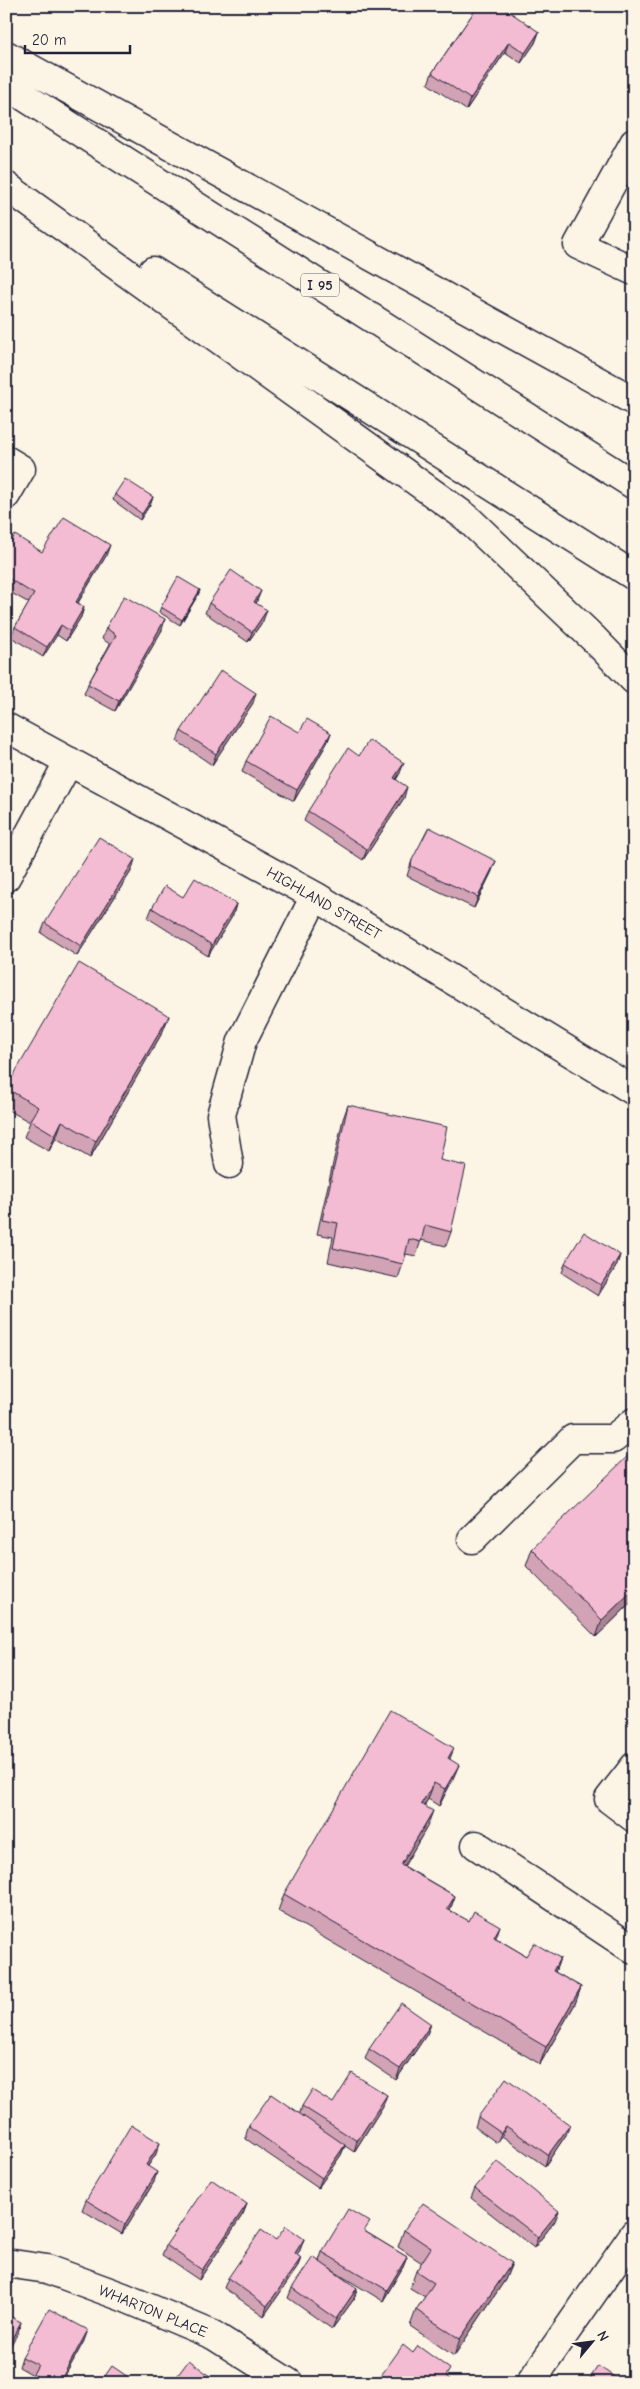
<svg xmlns="http://www.w3.org/2000/svg" width="640" height="2389" font-family="'Comic Neue',sans-serif">
<rect width="100%" height="100%" fill="#fcf5e5"/>
<filter id="ink" filterUnits="userSpaceOnUse"><feTurbulence type="fractalNoise" baseFrequency=".02" numOctaves="2"/><feDisplacementMap in="SourceGraphic" scale="10" xChannelSelector="R" yChannelSelector="G"/><feConvolveMatrix kernelMatrix="1 2 1 2 8 2 1 2 1" color-interpolation-filters="sRGB"/></filter>
<g filter="url(#ink)">
<g fill="none" stroke-linecap="round" stroke-linejoin="round">
<defs>
<path id="minor" d="M 634,143 L 578,245 L 634,271
M 6,460 L 21,469 L 6,495
M 6,727 L 315,896 L 634,1091
M 6,877 L 69,761
M 229,1164 L 221,1115 L 242,1041 L 315,896
M 472,1539 L 573,1439 L 613,1439 L 634,1422
M 634,1767 L 609,1799 L 634,1818
M 476,1845 L 634,1950
M 6,2263 L 47,2269 L 123,2297 L 213,2335 L 289,2383"/>
<path id="major" d="M 530,2383 L 634,2234"/>
<path id="highway" d="M 6,55 L 634,401
M 6,85 L 634,485
M 6,186 L 466,517 L 594,639 L 634,680
M 153,271 L 634,576"/>
</defs>
<!-- minor casing -->
<use href="#minor" stroke="#22223b" stroke-width="31"/>
<!-- major casing -->
<use href="#major" stroke="#22223b" stroke-width="31"/>
<!-- highway casing -->
<use href="#highway" stroke="#22223b" stroke-width="31"/>
<!-- minor -->
<use href="#minor" stroke="#fcf5e5" stroke-width="28"/>
<!-- major -->
<use href="#major" stroke="#fcf5e5" stroke-width="28"/>
<!-- highway -->
<use href="#highway" stroke="#fcf5e5" stroke-width="28"/>
</g>
<!-- wall -->
<path fill="#d2a2b5" stroke="#22223b" d="M 478,6 L 539,32 L 535,43 L 521,63 L 505,52 L 466,110 L 428,84 L 432,73 Z
M 525,6 L 534,6 L 531,11 Z
M 115,494 L 153,497 L 151,503 L 140,520 L 113,500 Z
M 6,550 L 106,556 L 78,603 L 84,607 L 81,617 L 66,641 L 57,635 L 43,657 L 11,637 L 15,627 L 29,603 L 6,590 Z
M 200,590 L 198,595 L 180,625 L 159,612 L 161,607 Z
M 257,601 L 256,604 L 263,621 L 248,642 L 205,613 L 209,603 Z
M 106,628 L 162,630 L 115,711 L 84,694 L 88,684 L 110,644 L 102,639 Z
M 253,703 L 212,765 L 177,741 L 181,731 Z
M 331,733 L 327,743 L 294,801 L 242,772 L 246,761 Z
M 359,756 L 400,773 L 396,780 L 404,798 L 363,860 L 304,821 L 308,811 Z
M 412,860 L 492,871 L 474,908 L 407,876 Z
M 132,870 L 77,956 L 41,933 L 45,923 Z
M 183,897 L 236,904 L 233,915 L 208,956 L 148,918 L 152,908 Z
M 169,1016 L 162,1033 L 90,1158 L 56,1138 L 49,1151 L 24,1137 L 30,1122 L 6,1109 L 6,1088 Z
M 348,1105 L 440,1160 L 451,1232 L 446,1246 L 421,1240 L 416,1256 L 406,1254 L 403,1264 L 398,1278 L 328,1262 L 333,1237 L 317,1234 L 343,1119 Z
M 634,1234 L 634,1248 L 629,1245 Z
M 620,1255 L 617,1265 L 598,1296 L 562,1273 L 565,1263 Z
M 532,1549 L 634,1600 L 596,1637 L 526,1566 Z
M 450,1759 L 452,1781 L 439,1806 L 428,1799 L 424,1806 L 427,1827 L 404,1866 L 455,1896 L 450,1910 L 496,1938 L 526,1956 L 560,1958 L 555,1972 L 581,1987 L 575,2004 L 540,2064 L 278,1911 L 284,1894 Z
M 431,2024 L 427,2034 L 396,2080 L 365,2059 L 369,2049 Z
M 333,2103 L 383,2106 L 354,2152 L 345,2146 L 341,2155 L 318,2188 L 246,2139 L 246,2135 L 249,2125 L 300,2113 L 302,2106 Z
M 478,2117 L 566,2135 L 545,2166 L 502,2136 L 497,2143 L 475,2127 Z
M 156,2154 L 148,2166 L 154,2182 L 122,2234 L 82,2210 L 86,2200 Z
M 475,2188 L 555,2221 L 534,2248 L 471,2198 Z
M 247,2204 L 243,2214 L 199,2280 L 162,2255 L 166,2245 Z
M 404,2230 L 512,2263 L 505,2280 L 454,2356 L 410,2326 L 416,2310 L 425,2297 L 410,2288 L 416,2271 L 422,2263 L 398,2247 Z
M 366,2232 L 407,2257 L 403,2267 L 383,2301 L 325,2266 L 357,2288 L 354,2299 L 332,2329 L 288,2298 L 292,2288 L 319,2261 L 322,2252 Z
M 304,2239 L 300,2250 L 297,2255 L 301,2258 L 297,2268 L 264,2316 L 224,2288 L 228,2278 L 276,2240 Z
M 84,2341 L 61,2383 L 30,2383 L 33,2375 L 19,2367 L 22,2357 Z"/>
<!-- shaded-wall -->
<path fill="#ab8494" stroke="#22223b" d="M 539,32 L 535,43 L 521,63 L 525,53 Z
M 509,42 L 505,52 L 466,110 L 470,99 Z
M 153,497 L 151,503 L 140,520 L 142,514 Z
M 110,545 L 106,556 L 72,612 L 76,602 Z
M 200,590 L 198,595 L 180,625 L 182,620 Z
M 261,591 L 257,601 L 250,612 L 254,602 Z
M 84,607 L 81,617 L 66,641 L 70,631 Z
M 267,610 L 263,621 L 248,642 L 252,632 Z
M 165,619 L 162,630 L 115,711 L 119,701 Z
M 61,625 L 57,635 L 43,657 L 47,647 Z
M 256,693 L 253,703 L 212,765 L 216,754 Z
M 331,733 L 327,743 L 294,801 L 297,790 Z
M 404,763 L 400,773 L 390,789 L 394,778 Z
M 407,787 L 404,798 L 363,860 L 367,849 Z
M 135,859 L 132,870 L 77,956 L 81,946 Z
M 496,861 L 492,871 L 474,908 L 478,897 Z
M 236,904 L 233,915 L 208,956 L 212,945 Z
M 169,1016 L 162,1033 L 90,1158 L 96,1141 Z
M 62,1121 L 56,1138 L 49,1151 L 55,1135 Z
M 620,1255 L 617,1265 L 598,1296 L 601,1285 Z
M 634,1589 L 634,1600 L 596,1637 L 602,1620 Z
M 454,1748 L 448,1764 L 448,1758 Z
M 459,1765 L 452,1781 L 439,1806 L 445,1789 Z
M 434,1783 L 428,1799 L 415,1821 L 421,1804 Z
M 433,1811 L 427,1827 L 395,1882 L 401,1865 Z
M 455,1896 L 449,1913 L 447,1909 Z
M 500,1926 L 494,1943 L 494,1937 Z
M 560,1958 L 554,1975 L 553,1971 Z
M 581,1987 L 575,2004 L 540,2064 L 546,2047 Z
M 431,2024 L 427,2034 L 396,2080 L 400,2069 Z
M 387,2095 L 383,2106 L 354,2152 L 357,2141 Z
M 570,2125 L 566,2135 L 545,2166 L 548,2155 Z
M 506,2126 L 502,2136 L 497,2143 L 501,2133 Z
M 160,2143 L 156,2154 L 142,2175 L 146,2165 Z
M 345,2145 L 341,2155 L 318,2188 L 322,2178 Z
M 157,2172 L 154,2182 L 122,2234 L 125,2224 Z
M 247,2204 L 243,2214 L 199,2280 L 202,2270 Z
M 559,2211 L 555,2221 L 534,2248 L 538,2237 Z
M 304,2239 L 300,2250 L 291,2264 L 295,2253 Z
M 407,2257 L 403,2267 L 383,2301 L 387,2290 Z
M 301,2258 L 297,2268 L 264,2316 L 267,2306 Z
M 512,2263 L 505,2280 L 454,2356 L 460,2339 Z
M 357,2288 L 354,2299 L 332,2329 L 336,2319 Z
M 21,2322 L 18,2333 L 6,2353 L 6,2349 Z
M 88,2330 L 84,2341 L 61,2383 L 59,2383 Z"/>
<!-- building -->
<path fill="#f4bcd3" stroke="#22223b" d="M 478,6 L 501,6 L 539,32 L 525,53 L 509,42 L 470,99 L 432,73 Z
M 125,479 L 153,497 L 142,514 L 115,494 Z
M 64,517 L 110,545 L 76,602 L 84,607 L 70,631 L 61,625 L 47,647 L 15,627 L 34,594 L 6,577 L 6,550 L 15,535 L 42,552 Z
M 231,570 L 261,591 L 254,602 L 267,610 L 252,632 L 209,603 Z
M 178,577 L 200,590 L 182,620 L 161,607 Z
M 124,596 L 165,619 L 119,701 L 88,684 L 116,635 L 106,628 Z
M 221,670 L 256,693 L 216,754 L 181,731 Z
M 271,716 L 299,732 L 307,719 L 331,733 L 297,790 L 246,761 Z
M 369,740 L 404,763 L 394,778 L 407,787 L 367,849 L 308,811 L 348,748 L 359,756 Z
M 429,827 L 496,861 L 478,897 L 411,866 L 412,860 Z
M 99,837 L 135,859 L 81,946 L 45,923 Z
M 195,878 L 236,904 L 212,945 L 152,908 L 165,886 L 183,897 Z
M 79,963 L 169,1016 L 96,1141 L 62,1121 L 55,1135 L 30,1120 L 38,1107 L 6,1088 Z
M 348,1105 L 447,1127 L 440,1160 L 466,1166 L 451,1232 L 425,1225 L 421,1242 L 409,1239 L 403,1264 L 333,1248 L 338,1223 L 322,1220 Z
M 584,1232 L 620,1255 L 601,1285 L 565,1263 Z
M 634,1450 L 634,1589 L 602,1620 L 532,1549 Z
M 390,1710 L 454,1748 L 448,1758 L 459,1765 L 445,1789 L 434,1783 L 421,1804 L 433,1811 L 401,1865 L 455,1896 L 447,1909 L 469,1921 L 474,1911 L 500,1926 L 494,1937 L 526,1956 L 534,1943 L 560,1958 L 553,1971 L 581,1987 L 546,2047 L 284,1894 Z
M 401,2003 L 431,2024 L 400,2069 L 369,2049 Z
M 352,2073 L 387,2095 L 357,2141 L 302,2106 L 312,2090 L 333,2103 Z
M 506,2078 L 570,2125 L 548,2155 L 506,2126 L 501,2133 L 478,2117 Z
M 271,2094 L 345,2145 L 322,2178 L 250,2128 L 249,2125 Z
M 131,2125 L 160,2143 L 146,2165 L 157,2172 L 125,2224 L 86,2200 Z
M 497,2161 L 559,2211 L 538,2237 L 475,2188 Z
M 211,2179 L 247,2204 L 202,2270 L 166,2245 Z
M 423,2203 L 512,2263 L 460,2339 L 416,2310 L 434,2283 L 416,2271 L 431,2248 L 404,2230 Z
M 348,2209 L 370,2222 L 364,2231 L 407,2257 L 387,2290 L 322,2252 Z
M 286,2226 L 304,2239 L 295,2253 L 301,2258 L 267,2306 L 228,2278 L 261,2230 L 276,2240 Z
M 313,2257 L 357,2288 L 336,2319 L 292,2288 Z
M 49,2309 L 88,2330 L 59,2383 L 48,2383 L 33,2374 L 38,2365 L 22,2357 Z
M 6,2314 L 21,2322 L 6,2349 Z
M 403,2345 L 413,2353 L 418,2346 L 450,2369 L 446,2376 L 454,2383 L 380,2383 L 377,2381 Z
M 189,2360 L 219,2383 L 172,2383 Z
M 112,2366 L 131,2379 L 128,2383 L 100,2383 Z
M 598,2366 L 624,2383 L 587,2383 Z"/>
</g>
<g text-anchor="middle" dominant-baseline="central" stroke-width="5" stroke-linejoin="round" paint-order="stroke">
<!-- shield labels -->
<rect fill="#fcf5e5" stroke="#63616e" stroke-width="1" x="301" y="273.5" width="38" height="23" rx="4"/>
<g font-size="14" font-weight="bold" fill="#22223b">
<text x="320" y="285">I 95</text>
</g>
<!-- street labels -->
<g font-size="15" fill="#22223b" stroke="#fcf5e5">
<text transform="translate(324 903) rotate(30)">HIGHLAND STREET</text>
<text transform="translate(153 2311) rotate(22)">WHARTON PLACE</text>
</g>
</g>
<!-- margin -->
<rect width="640" height="2389" fill="none" stroke="#fcf5e5" stroke-width="25"/>
<rect x="12" y="12" width="615" height="2364" fill="none" stroke="#22223b" stroke-width="2" filter="url(#ink)"/>
<!-- north arrow -->
<g transform="translate(592 2342) rotate(61)" stroke="#fcf5e5" stroke-width="4" paint-order="stroke">
<path d="M0-4L9 19L0 12L-9 19Z" fill="#22223b"/>
<text y="-8" font-size="14" font-weight="bold" text-anchor="middle" fill="#22223b">N</text>
</g>
<!-- scale -->
<path d="M25 45v8h105v-8" fill="none" stroke="#22223b" stroke-width="2.5"/>
<text x="32" y="45" font-size="15" fill="#22223b" stroke="#fcf5e5" stroke-width="4" paint-order="stroke">20 m</text>
</svg>
